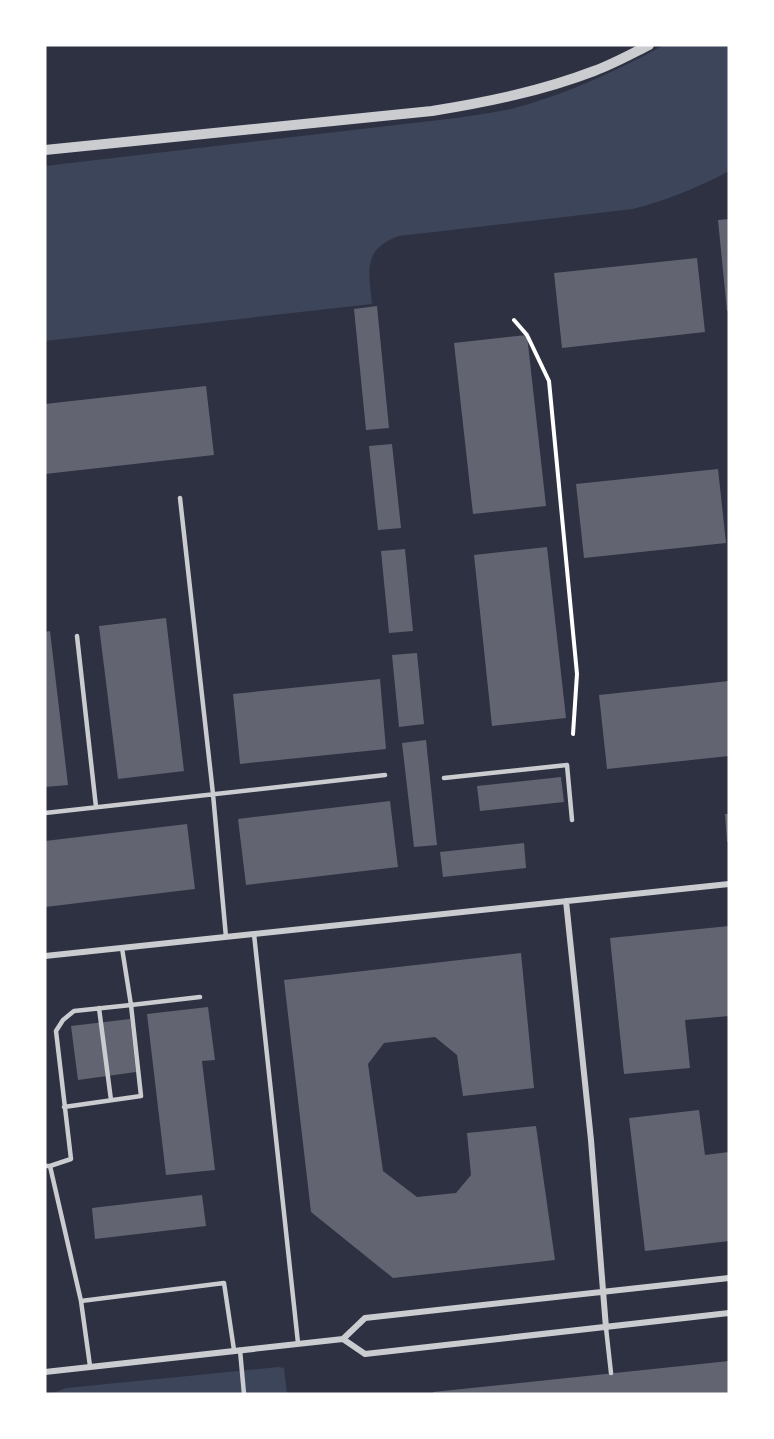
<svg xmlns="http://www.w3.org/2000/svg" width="774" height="1439" font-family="'Roboto Condensed',sans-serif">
<rect width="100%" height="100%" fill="#2d3142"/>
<!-- green -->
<path fill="#3c4559" d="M 664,45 L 729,45 L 729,171 C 698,188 667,200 633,209 L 399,236 C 362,249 369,271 372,304 L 45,341 L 45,166 L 456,118 C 474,115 493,113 511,109 C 565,95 616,71 664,45 Z
M 278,1367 L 284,1368 L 287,1394 L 53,1393 L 66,1388 Z"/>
<!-- building -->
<path fill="#626471" d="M 729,219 L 729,311 L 727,311 L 718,220 Z
M 697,258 L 705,332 L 562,348 L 554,273 Z
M 377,306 L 389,428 L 366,430 L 354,309 Z
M 527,335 L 546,506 L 473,514 L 454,343 Z
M 206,386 L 214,455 L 45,474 L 45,404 Z
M 392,444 L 401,528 L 378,530 L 369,446 Z
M 718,469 L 726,543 L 584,558 L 576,484 Z
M 547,547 L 566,718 L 492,726 L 474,555 Z
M 405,549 L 413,631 L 389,633 L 381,551 Z
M 166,618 L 184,771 L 118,779 L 99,626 Z
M 50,631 L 68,785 L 45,787 L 45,632 Z
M 417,653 L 424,724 L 399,727 L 392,655 Z
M 380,679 L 386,749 L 240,764 L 233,694 Z
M 729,681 L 729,756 L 607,769 L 599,695 Z
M 426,740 L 437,845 L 414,847 L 402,743 Z
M 561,777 L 564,802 L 480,811 L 477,786 Z
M 390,801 L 398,867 L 246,885 L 238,819 Z
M 725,814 L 729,814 L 729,842 L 727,842 Z
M 187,824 L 195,889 L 45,907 L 45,841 Z
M 524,843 L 526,868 L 443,877 L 440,852 Z
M 729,926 L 729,1016 L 685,1020 L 690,1068 L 624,1074 L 610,938 Z
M 521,953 L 534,1088 L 463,1096 L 457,1055 L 435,1037 L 384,1043 L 368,1064 L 383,1171 L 417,1197 L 456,1193 L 471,1175 L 467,1133 L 536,1126 L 555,1260 L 393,1278 L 311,1212 L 284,980 Z
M 208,1007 L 215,1060 L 202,1061 L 215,1170 L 166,1175 L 147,1014 Z
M 130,1019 L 136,1072 L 78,1080 L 71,1026 Z
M 699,1110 L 705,1155 L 729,1152 L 729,1241 L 645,1251 L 629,1118 Z
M 202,1195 L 206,1226 L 95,1239 L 92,1208 Z
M 729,1361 L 729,1394 L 433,1394 L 433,1392 Z"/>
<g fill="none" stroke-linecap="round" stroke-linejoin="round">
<!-- path -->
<path stroke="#fff" stroke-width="4" d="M 514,320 L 527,335 L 549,381 L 577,674 L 573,734"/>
<!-- service -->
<path stroke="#caccd0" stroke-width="4.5" d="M 180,498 L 213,794 L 226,937
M 77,636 L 96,807
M 444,778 L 567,765 L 572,820
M 45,813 L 385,775
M 254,934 L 298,1343
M 99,1008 L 111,1100
M 64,1107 L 141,1096 L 131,1005 L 200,997
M 45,1166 L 50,1166 L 81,1301 L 90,1366
M 50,1166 L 71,1159 L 56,1031 L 63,1020 L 74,1011 L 131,1005 L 122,948
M 81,1301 L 224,1283 L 234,1350
M 606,1328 L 611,1373
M 240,1350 L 244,1394"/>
<!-- minor -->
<path stroke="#caccd0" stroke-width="6" d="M 566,901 L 591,1140 L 606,1328
M 45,956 L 729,884
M 343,1339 L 365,1354 L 729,1313
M 45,1372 L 343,1339 L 365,1318 L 729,1278"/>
<!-- tertiary -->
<path stroke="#caccd0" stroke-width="10" d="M 45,150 L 432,111 C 487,102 542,91 594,71 C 613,64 631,54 649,45"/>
</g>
<!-- border -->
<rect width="774" height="1439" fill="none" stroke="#ffffff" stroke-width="93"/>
</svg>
